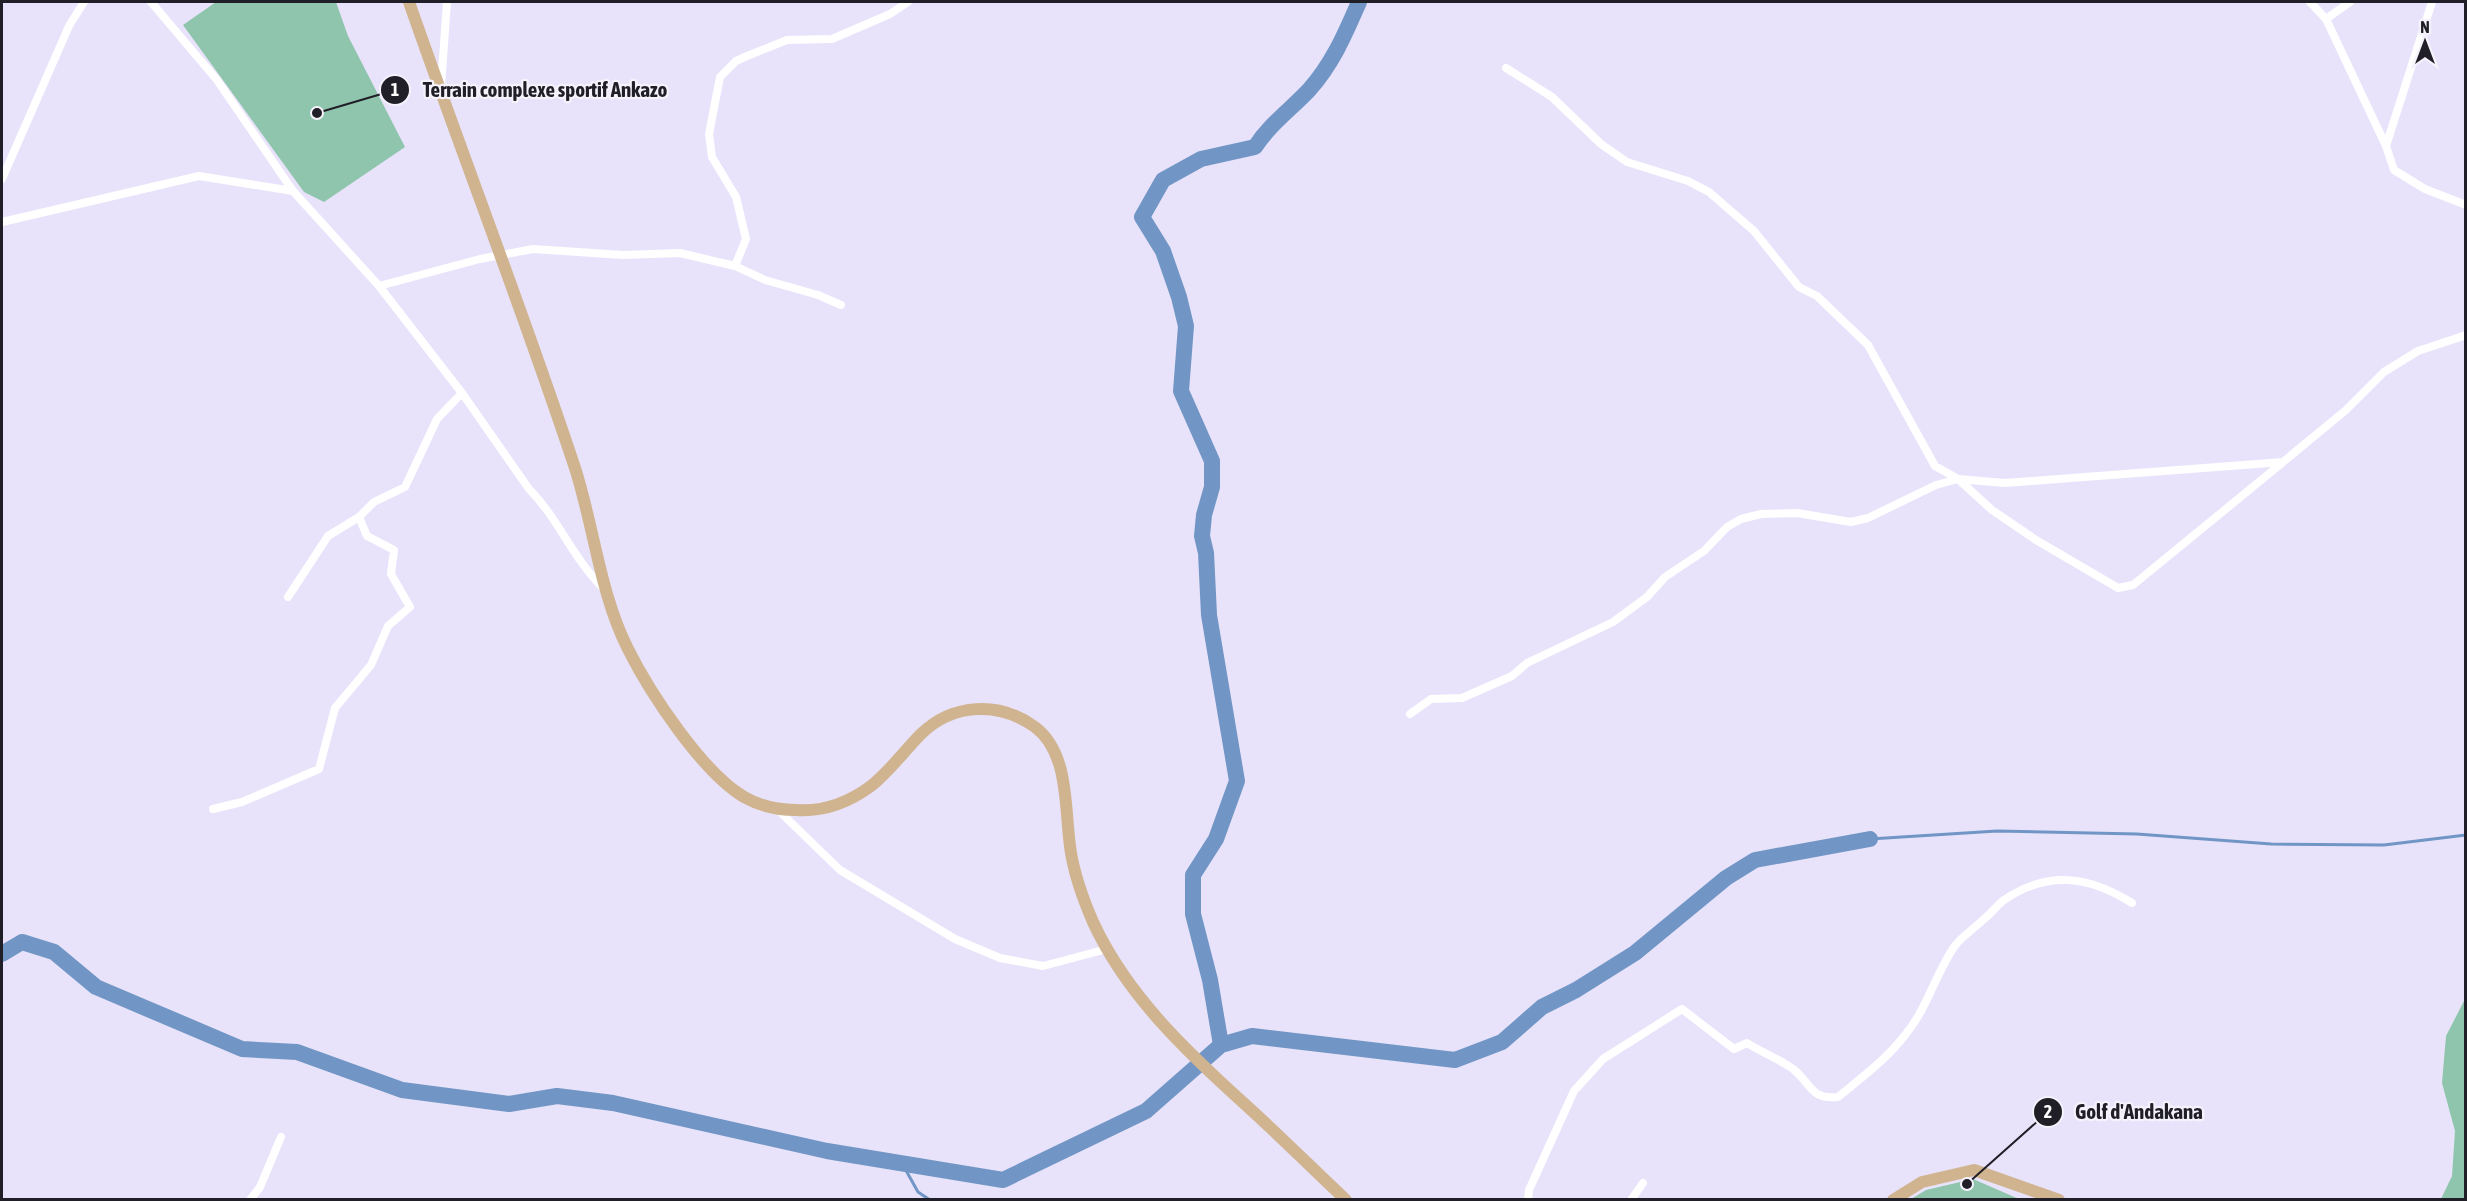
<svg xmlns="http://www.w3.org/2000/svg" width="2467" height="1201" font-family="'Asap Condensed',sans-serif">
<rect width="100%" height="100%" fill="#e8e3fa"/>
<!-- green -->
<path fill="#8fc5ac" d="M 216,2 L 336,2 L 348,36 L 405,147 L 324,202 L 304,192 L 183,25 Z
M 2465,999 L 2465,1199 L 2441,1199 L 2452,1176 L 2455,1131 L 2442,1083 L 2446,1036 Z
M 1973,1179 L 2019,1199 L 1911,1199 L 1926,1190 Z"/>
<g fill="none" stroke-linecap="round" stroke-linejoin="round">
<!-- stream -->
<path stroke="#7196c5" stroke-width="3" d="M 1870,839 L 1997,831 L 2137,834 L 2271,844 L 2384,845 L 2466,835
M 903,1165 L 918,1192 L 930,1200"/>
<!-- river -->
<path stroke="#7196c5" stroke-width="16" d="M 2,954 L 22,942 L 54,952 L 96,987 L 242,1049 L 297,1052 L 402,1090 L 509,1104 L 557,1096 L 613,1103 L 827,1151 L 1003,1180 L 1146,1111 L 1221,1045 L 1252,1036 L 1455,1060 L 1502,1042 L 1542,1007 L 1576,990 L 1635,953 L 1726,878 L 1755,860 L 1870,839
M 1221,1045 L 1210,980 L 1193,914 L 1193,875 L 1216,839 L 1237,781 L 1209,615 L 1206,553 L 1202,536 L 1204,515 L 1212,487 L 1212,461 L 1181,391 L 1186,326 L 1179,297 L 1163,251 L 1142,217 L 1163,180 L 1201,159 L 1255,147 C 1270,124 1290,110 1309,90 C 1333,63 1345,34 1359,2"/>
<!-- street -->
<path stroke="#fff" stroke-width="8" d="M 151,2 L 217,80 L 293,191
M 2310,2 L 2326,19 L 2386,146 L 2394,170 L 2425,189 L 2466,205
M 2326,19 L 2350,2
M 1506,68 L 1552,97 L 1601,144 L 1627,162 L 1688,181 L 1709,192 L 1754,231 L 1799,287 L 1817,296 L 1868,345 L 1935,466 L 1958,479 L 1992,510 L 2036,540 L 2118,588 L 2133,585 L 2282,463
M 441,87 L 447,2
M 2386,146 L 2432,2
M 2,179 L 69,26 L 84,2
M 2,222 L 199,176 L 293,191 L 379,286 L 462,393 L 529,489 C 559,519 572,558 605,590
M 735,266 L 746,239 L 736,197 L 712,157 L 709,134 L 720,77 L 736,61 L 747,56 L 787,40 L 832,39 L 890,14 L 908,2
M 379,286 L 480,259 L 533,249 L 623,255 L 680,253 L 735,266 L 765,280 L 818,295 L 841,305
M 288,597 L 328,536 L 359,517 L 374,502 L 405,487 L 437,419 L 462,393
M 1410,714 L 1431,699 L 1462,698 L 1512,676 L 1527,663 L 1613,622 L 1647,597 L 1665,577 L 1704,551 L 1727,527 L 1741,519 L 1761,514 L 1797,513 L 1851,522 L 1868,518 L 1936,485 L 1958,479 L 2005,483 L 2283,462 L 2346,410 L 2384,372 L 2418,351 L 2466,335
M 213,809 L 242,802 L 319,769 L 335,708 L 371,665 L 388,626 L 410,607 L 391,574 L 394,550 L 367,536 L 359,517
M 778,810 L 840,870 L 955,939 L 1000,958 L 1043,966 L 1107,949
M 250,1200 L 260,1187 L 281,1137
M 1528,1200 L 1529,1190 L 1574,1091 L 1603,1059 L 1682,1009 L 1734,1049 L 1747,1043 C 1761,1052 1779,1059 1793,1069 C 1812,1084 1810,1100 1838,1097 C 1861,1078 1887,1059 1905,1035 C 1927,1009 1935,975 1954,947 C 1961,937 1975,928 1984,919 C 1991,914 1997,905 2004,900 C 2048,870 2089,876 2132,903
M 1631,1200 L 1643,1183"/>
<!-- primary -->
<path stroke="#d0b48f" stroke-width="12" d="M 409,2 C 463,157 523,311 575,468 C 594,527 600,594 628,649 C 650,693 702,772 744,797 C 760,806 777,810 796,810 C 824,812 848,803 871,786 C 890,771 904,751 921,734 C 953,703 999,701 1035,727 C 1071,754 1064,813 1071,853 C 1075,877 1083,899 1093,922 C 1127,996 1188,1053 1248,1107 C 1281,1137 1313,1169 1346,1200
M 1893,1200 L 1922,1182 L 1974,1170 L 2059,1200"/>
</g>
<!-- callouts -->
<path fill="none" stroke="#201e26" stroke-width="2" d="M317 113L395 90M1967 1184L2048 1112"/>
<g fill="#201e26" stroke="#f5f2fc" stroke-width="2">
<circle cx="317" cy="113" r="6"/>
<circle cx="1967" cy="1184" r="6"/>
<circle cx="395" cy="90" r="15"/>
<circle cx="2048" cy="1112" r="15"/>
</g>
<g font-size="18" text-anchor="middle" font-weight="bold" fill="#fff">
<text x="395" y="96">1</text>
<text x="2048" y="1118">2</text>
</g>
<g font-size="21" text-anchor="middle" font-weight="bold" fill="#201e26" stroke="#f5f2fc" stroke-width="4.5" stroke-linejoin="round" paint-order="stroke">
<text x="545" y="97">Terrain complexe sportif Ankazo</text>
<text x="2139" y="1119">Golf d'Andakana</text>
</g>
<!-- border -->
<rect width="2467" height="1201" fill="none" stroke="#201e26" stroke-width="6"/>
<!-- north arrow -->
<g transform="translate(2425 42)" stroke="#f5f2fc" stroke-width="4.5" paint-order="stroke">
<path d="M0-4.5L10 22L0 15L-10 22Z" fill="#201e26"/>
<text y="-9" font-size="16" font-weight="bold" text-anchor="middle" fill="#201e26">N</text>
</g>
</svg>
